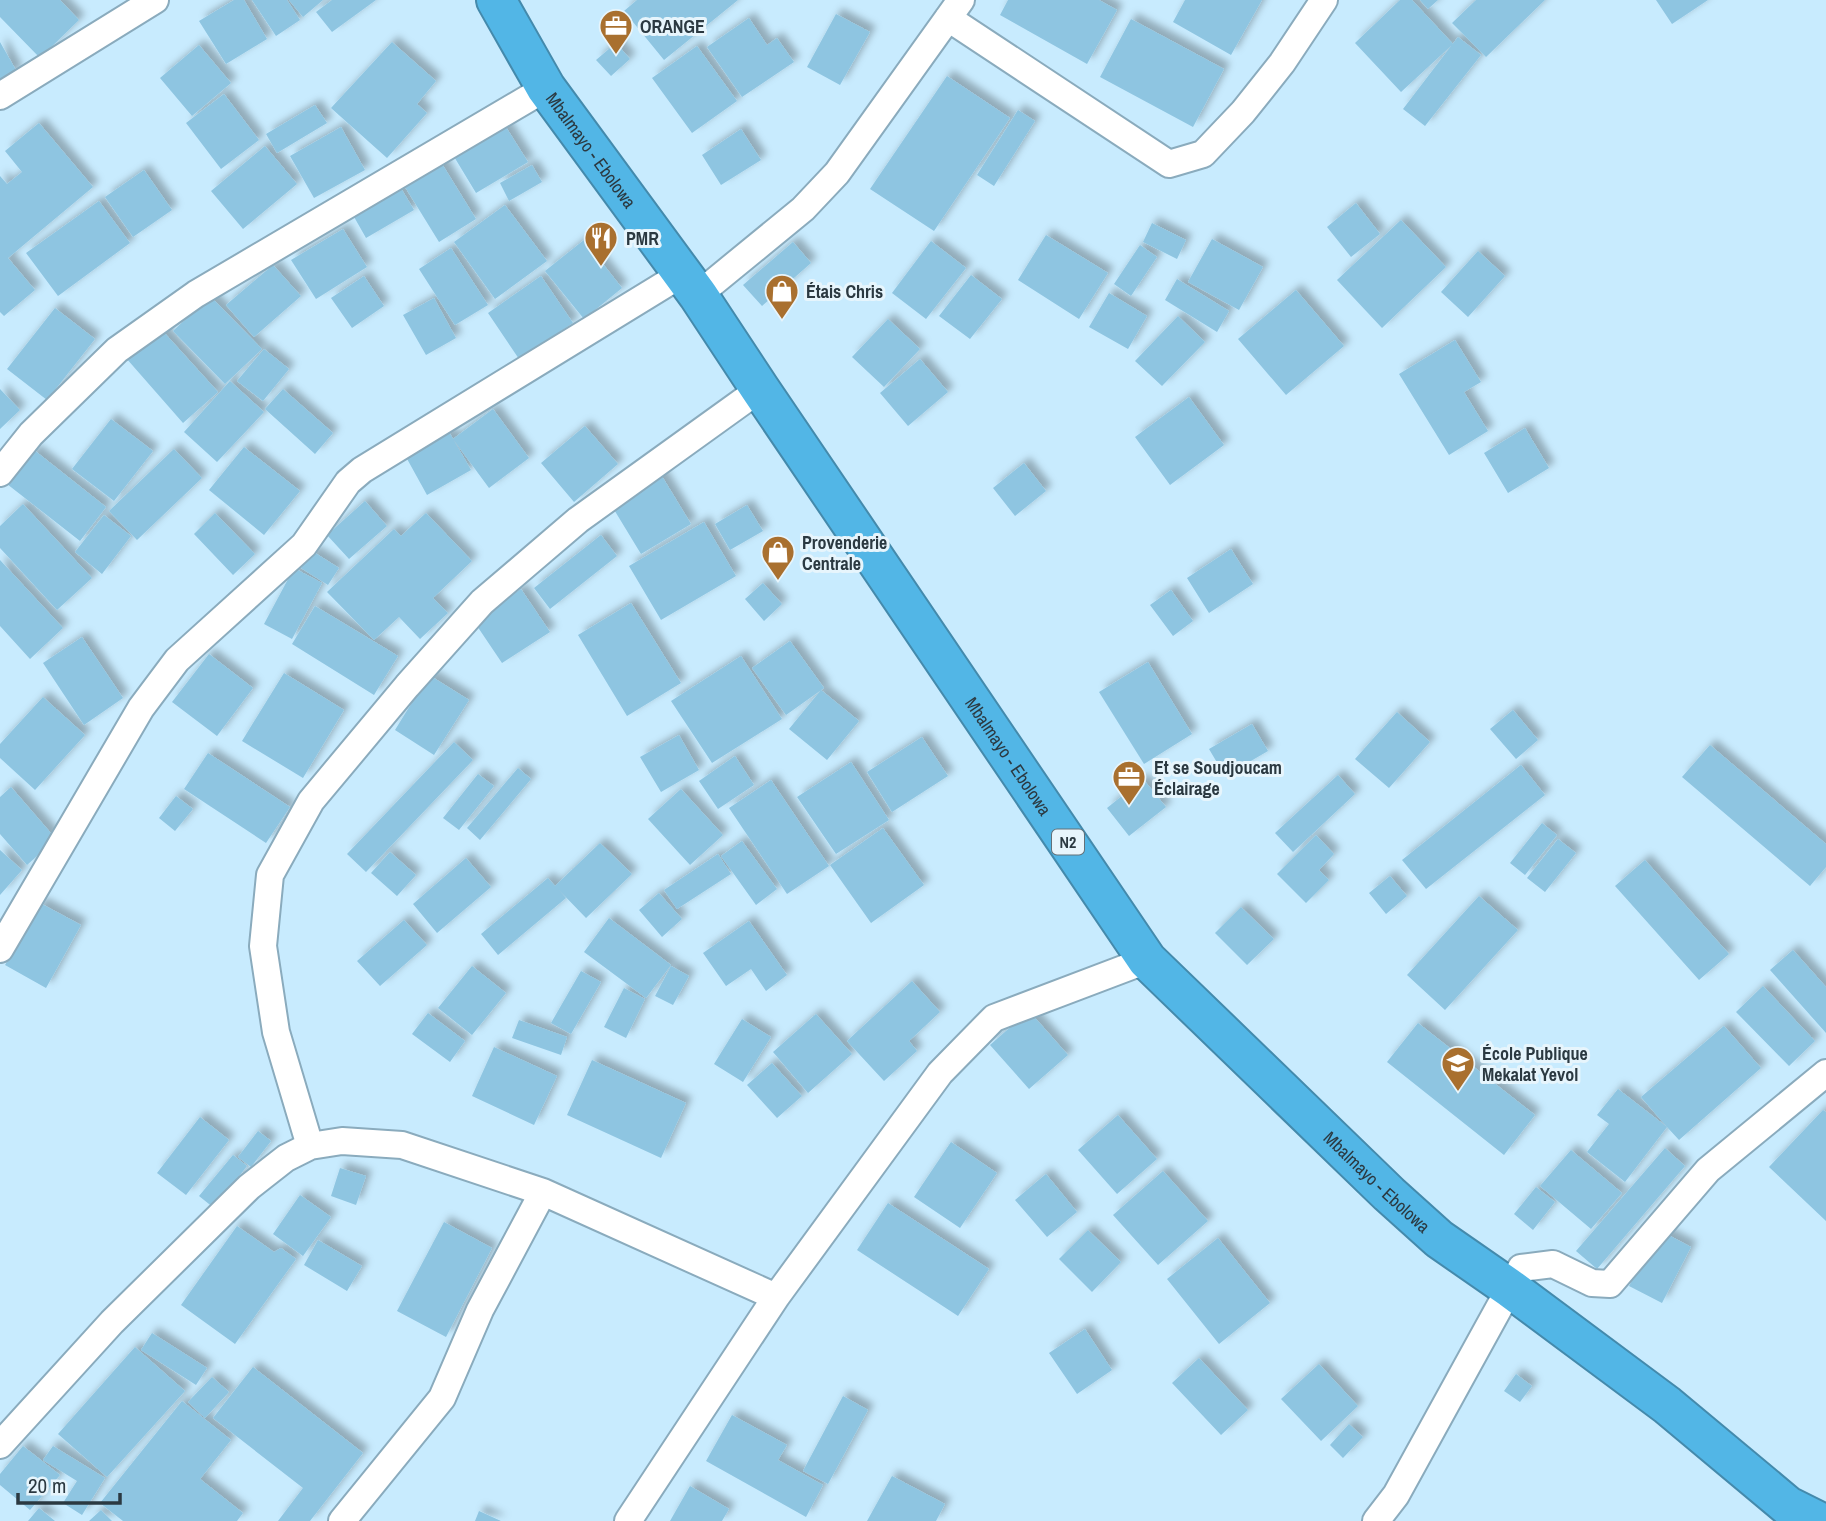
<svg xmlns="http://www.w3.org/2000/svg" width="1826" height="1521" font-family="'Archivo Narrow',sans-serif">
<defs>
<filter id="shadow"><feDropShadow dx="6" dy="-6" stdDeviation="3.5" flood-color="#0004"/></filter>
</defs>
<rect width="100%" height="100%" fill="#c8ebfe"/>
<!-- building -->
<path fill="#8ec5e1" filter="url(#shadow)" d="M 0,0 L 60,0 L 79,20 L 40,58 L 0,17 Z
M 234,0 L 244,0 L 267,39 L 226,64 L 199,21 Z
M 252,0 L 287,0 L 300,20 L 276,36 Z
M 289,0 L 323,0 L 303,17 Z
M 332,0 L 376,0 L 332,32 L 316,12 Z
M 637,0 L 738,0 L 664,60 L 624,11 Z
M 1008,0 L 1099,0 L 1117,10 L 1087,64 L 1000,15 Z
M 1185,0 L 1262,0 L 1231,55 L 1173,22 Z
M 1400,0 L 1412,0 L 1453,44 L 1401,92 L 1355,43 Z
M 1420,0 L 1438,0 L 1428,9 Z
M 1476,0 L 1545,0 L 1486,57 L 1452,23 Z
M 1656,0 L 1708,0 L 1672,24 Z
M 836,14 L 870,32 L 840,85 L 807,67 Z
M 749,18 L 767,45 L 777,38 L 794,62 L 742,97 L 707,47 Z
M 1131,19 L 1224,69 L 1193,127 L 1100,77 Z
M 1458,37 L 1481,55 L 1425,126 L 1403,109 Z
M 0,42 L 17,72 L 0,82 Z
M 392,42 L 436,81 L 417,104 L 427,113 L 387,158 L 331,108 Z
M 616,43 L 630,59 L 611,76 L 596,60 Z
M 199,45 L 231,83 L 192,116 L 160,78 Z
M 697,46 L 737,101 L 692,133 L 652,78 Z
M 947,76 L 1010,118 L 934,231 L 870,189 Z
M 224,94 L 259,140 L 221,169 L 186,123 Z
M 315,105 L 327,123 L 277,153 L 266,134 Z
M 1018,110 L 1035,121 L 994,186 L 977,175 Z
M 39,123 L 93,187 L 8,258 L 35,290 L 4,316 L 0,312 L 0,176 L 7,184 L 22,172 L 5,151 Z
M 504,124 L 528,162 L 476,193 L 453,155 Z
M 341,127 L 365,170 L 314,198 L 290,156 Z
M 741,129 L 761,160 L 721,185 L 702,155 Z
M 265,146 L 297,184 L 243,229 L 211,191 Z
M 439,159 L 476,219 L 439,242 L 402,182 Z
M 532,165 L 542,182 L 509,201 L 500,183 Z
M 144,170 L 172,210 L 133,237 L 105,197 Z
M 396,180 L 414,210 L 366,238 L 349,208 Z
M 99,201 L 130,243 L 58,296 L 26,253 Z
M 1356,203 L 1380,234 L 1351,257 L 1327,227 Z
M 505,205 L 547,261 L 495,299 L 454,242 Z
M 1401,220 L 1446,267 L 1382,328 L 1337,280 Z
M 1152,223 L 1186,240 L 1177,259 L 1143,242 Z
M 343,229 L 367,267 L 316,299 L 291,260 Z
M 1046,235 L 1108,273 L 1079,319 L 1018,280 Z
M 1212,239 L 1263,267 L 1239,310 L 1188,282 Z
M 584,240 L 622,288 L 584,319 L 545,271 Z
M 931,241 L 966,268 L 926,319 L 892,293 Z
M 793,242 L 811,263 L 762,306 L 743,285 Z
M 1140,245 L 1157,257 L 1131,296 L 1114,284 Z
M 451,248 L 488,305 L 455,325 L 419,269 Z
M 1478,251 L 1505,276 L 1468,317 L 1441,292 Z
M 273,265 L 301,296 L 254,337 L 226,305 Z
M 971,275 L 1002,299 L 970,339 L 939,316 Z
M 364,276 L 384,306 L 352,328 L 331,298 Z
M 541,276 L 573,323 L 519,359 L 488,313 Z
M 1177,279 L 1229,311 L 1217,332 L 1165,300 Z
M 1296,290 L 1344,346 L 1286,395 L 1238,339 Z
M 1109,293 L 1147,316 L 1128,349 L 1089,327 Z
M 210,296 L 262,349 L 225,384 L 173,331 Z
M 434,298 L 456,338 L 426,355 L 403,315 Z
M 55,308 L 95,339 L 47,400 L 7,369 Z
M 1178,316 L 1205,342 L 1162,386 L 1135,361 Z
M 888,319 L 920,349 L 884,387 L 852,357 Z
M 160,328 L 218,392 L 183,423 L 126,358 Z
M 1455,340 L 1481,382 L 1464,392 L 1488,431 L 1449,455 L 1399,374 Z
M 264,349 L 289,369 L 263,401 L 237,381 Z
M 920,359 L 948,392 L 908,426 L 880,393 Z
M 230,381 L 264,412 L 217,462 L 184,432 Z
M 0,389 L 20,410 L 0,429 Z
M 283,389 L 333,433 L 315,454 L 265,409 Z
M 1189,397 L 1224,445 L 1170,485 L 1135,437 Z
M 493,409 L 529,458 L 489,488 L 453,439 Z
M 111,419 L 153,451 L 114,501 L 72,469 Z
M 585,426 L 618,464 L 574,502 L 541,463 Z
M 1525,428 L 1549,468 L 1508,493 L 1484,453 Z
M 449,432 L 471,470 L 427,495 L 406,457 Z
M 244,447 L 300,491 L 264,535 L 209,490 Z
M 174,449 L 202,478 L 137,540 L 109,511 Z
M 34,450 L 106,507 L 80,541 L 7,484 Z
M 1024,463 L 1046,491 L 1015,516 L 993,488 Z
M 660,473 L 691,524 L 641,554 L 610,503 Z
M 365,501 L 387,526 L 349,559 L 327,535 Z
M 23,504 L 92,578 L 57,610 L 0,548 L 0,526 Z
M 747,505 L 763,531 L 730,550 L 715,524 Z
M 215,513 L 255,554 L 233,575 L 194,534 Z
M 426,513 L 472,561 L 433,598 L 448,613 L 420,639 L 399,617 L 374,640 L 327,592 L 394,529 L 401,536 Z
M 104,515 L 131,536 L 102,574 L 75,552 Z
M 704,522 L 736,576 L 661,620 L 629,566 Z
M 601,535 L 617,556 L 550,609 L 534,588 Z
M 1231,549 L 1253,584 L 1209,613 L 1187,578 Z
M 312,551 L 339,568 L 328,585 L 301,568 Z
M 0,560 L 63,628 L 30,659 L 0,626 Z
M 294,568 L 322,583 L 292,639 L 264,624 Z
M 763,583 L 782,604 L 764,621 L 745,599 Z
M 521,589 L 550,632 L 502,663 L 473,620 Z
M 1171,590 L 1193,621 L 1173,636 L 1150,605 Z
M 631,603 L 681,683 L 627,716 L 578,635 Z
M 315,606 L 398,656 L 374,695 L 292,644 Z
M 82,637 L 123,698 L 84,725 L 43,663 Z
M 790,641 L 824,688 L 786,715 L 752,668 Z
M 209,654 L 253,688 L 217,736 L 172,702 Z
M 741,656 L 782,719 L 712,763 L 671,701 Z
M 1148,662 L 1192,734 L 1144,764 L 1099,692 Z
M 284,673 L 344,710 L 303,778 L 242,741 Z
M 429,675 L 469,700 L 434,755 L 395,730 Z
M 821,690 L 859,721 L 827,760 L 789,729 Z
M 43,697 L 85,735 L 35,790 L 0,758 L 0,744 Z
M 1513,710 L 1538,740 L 1516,759 L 1490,729 Z
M 1397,712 L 1430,742 L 1389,788 L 1355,759 Z
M 1252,724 L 1268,751 L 1225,776 L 1209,749 Z
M 679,735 L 699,770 L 661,792 L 640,757 Z
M 922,737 L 948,776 L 892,812 L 867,772 Z
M 454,742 L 473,760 L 366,872 L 347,854 Z
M 1710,745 L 1826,844 L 1826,867 L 1810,886 L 1682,777 Z
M 208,753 L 290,807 L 266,843 L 184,789 Z
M 735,756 L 754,785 L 718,809 L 699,781 Z
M 851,762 L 889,820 L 836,854 L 797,797 Z
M 1521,765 L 1545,795 L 1426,889 L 1402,860 Z
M 518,768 L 531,779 L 480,840 L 467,828 Z
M 478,774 L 494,786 L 459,830 L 443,818 Z
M 1338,775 L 1355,794 L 1293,852 L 1275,833 Z
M 1143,779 L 1166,807 L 1129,836 L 1107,808 Z
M 771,780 L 829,866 L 787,894 L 729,808 Z
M 11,787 L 56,839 L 27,865 L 0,834 L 0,797 Z
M 681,789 L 723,835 L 690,865 L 648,819 Z
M 176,796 L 193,809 L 175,831 L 159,818 Z
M 1542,823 L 1557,835 L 1525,875 L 1510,863 Z
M 883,828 L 924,885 L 871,923 L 830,865 Z
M 1316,835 L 1334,854 L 1319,870 L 1329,880 L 1306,903 L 1277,874 Z
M 1558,839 L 1576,853 L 1545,892 L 1527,878 Z
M 742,841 L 777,889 L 756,905 L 721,856 Z
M 600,843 L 632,874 L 586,918 L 558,889 L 566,898 L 498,955 L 481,934 L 548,878 L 555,886 Z
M 0,850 L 22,870 L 0,895 Z
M 390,852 L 416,875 L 397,896 L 371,873 Z
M 718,854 L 731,874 L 677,909 L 664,890 Z
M 466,858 L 491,887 L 437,933 L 413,904 Z
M 1645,860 L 1729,954 L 1699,980 L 1615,886 Z
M 1390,876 L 1407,896 L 1386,914 L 1369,893 Z
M 659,893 L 682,919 L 662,937 L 639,910 Z
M 1479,896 L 1518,930 L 1445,1010 L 1407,975 Z
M 40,903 L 81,925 L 46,988 L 5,965 Z
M 1241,907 L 1274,939 L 1247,965 L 1215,933 Z
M 609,918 L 671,965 L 646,998 L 584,952 Z
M 404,920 L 427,945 L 380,986 L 357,961 Z
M 749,921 L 787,975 L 766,991 L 751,969 L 726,986 L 703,953 Z
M 1793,950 L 1826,987 L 1826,1033 L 1770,970 Z
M 472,966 L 506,993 L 472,1035 L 438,1008 Z
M 671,966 L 689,976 L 673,1005 L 655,996 Z
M 581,971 L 601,982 L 571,1034 L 551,1023 Z
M 912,981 L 940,1012 L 909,1041 L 917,1051 L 884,1081 L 847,1041 Z
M 1763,986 L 1815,1041 L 1789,1066 L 1736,1012 Z
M 624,988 L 645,999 L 626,1038 L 604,1027 Z
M 1029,1011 L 1068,1055 L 1029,1089 L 990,1045 Z
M 428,1013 L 465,1041 L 450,1062 L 412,1034 Z
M 816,1014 L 852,1054 L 808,1093 L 773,1052 Z
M 742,1019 L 771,1037 L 743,1082 L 714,1064 Z
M 519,1020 L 567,1037 L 561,1055 L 512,1038 Z
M 1418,1023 L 1535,1115 L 1504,1155 L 1387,1062 Z
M 1724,1026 L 1761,1068 L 1679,1140 L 1667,1127 L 1625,1182 L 1587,1152 L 1609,1124 L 1597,1115 L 1618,1089 L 1667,1127 L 1641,1097 Z
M 494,1047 L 557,1076 L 534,1125 L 472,1096 Z
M 592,1060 L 686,1103 L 661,1158 L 567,1115 Z
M 772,1063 L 802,1096 L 777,1118 L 747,1085 Z
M 1823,1110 L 1826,1112 L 1826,1221 L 1769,1167 Z
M 1118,1115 L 1157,1159 L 1117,1194 L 1078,1150 Z
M 200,1117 L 229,1140 L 186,1195 L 157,1173 Z
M 258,1131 L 271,1141 L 251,1167 L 238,1157 Z
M 951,1142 L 997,1173 L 960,1228 L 914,1197 Z
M 1665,1148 L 1685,1166 L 1597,1269 L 1576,1251 Z
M 1571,1150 L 1622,1193 L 1591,1229 L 1540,1186 Z
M 233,1155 L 247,1166 L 214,1208 L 199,1196 Z
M 340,1168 L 366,1176 L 356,1205 L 331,1196 Z
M 1163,1171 L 1208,1221 L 1158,1265 L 1113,1215 Z
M 1046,1174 L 1077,1212 L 1047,1237 L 1015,1200 Z
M 1536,1187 L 1555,1202 L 1533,1230 L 1514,1214 Z
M 300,1195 L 331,1217 L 303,1256 L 273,1234 Z
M 888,1203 L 989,1269 L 958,1316 L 857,1250 Z
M 444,1222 L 492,1248 L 446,1337 L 397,1311 Z
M 237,1226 L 274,1252 L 281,1248 L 296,1259 L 235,1344 L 181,1305 Z
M 1088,1230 L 1121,1262 L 1092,1292 L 1059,1259 Z
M 1659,1230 L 1691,1247 L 1662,1303 L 1629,1286 Z
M 1218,1238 L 1270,1303 L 1219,1344 L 1167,1279 Z
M 318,1240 L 362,1266 L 347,1291 L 304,1265 Z
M 1085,1329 L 1112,1370 L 1077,1394 L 1049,1353 Z
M 152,1333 L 207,1368 L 196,1385 L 141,1350 Z
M 135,1347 L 185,1391 L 107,1477 L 58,1434 Z
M 1199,1358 L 1248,1410 L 1221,1435 L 1172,1383 Z
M 1319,1364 L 1358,1406 L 1321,1441 L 1281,1399 Z
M 253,1367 L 363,1453 L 310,1521 L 278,1521 L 303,1488 L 213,1418 Z
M 1516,1374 L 1532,1386 L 1520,1402 L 1504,1391 Z
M 212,1377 L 229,1392 L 205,1418 L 188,1402 Z
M 843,1396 L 868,1410 L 828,1484 L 803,1471 Z
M 182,1401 L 231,1440 L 200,1479 L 243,1513 L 237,1521 L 123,1521 L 100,1503 Z
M 732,1415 L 787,1445 L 778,1460 L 823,1485 L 806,1517 L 706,1461 Z
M 1349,1424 L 1363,1437 L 1343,1458 L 1330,1445 Z
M 23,1446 L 60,1475 L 30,1510 L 0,1485 L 0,1474 Z
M 53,1446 L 105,1478 L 82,1515 L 63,1503 L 77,1481 L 43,1460 Z
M 892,1476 L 945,1504 L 936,1521 L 867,1521 Z
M 690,1486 L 729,1509 L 722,1521 L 670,1521 Z
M 39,1508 L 55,1521 L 28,1521 Z
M 101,1510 L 112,1521 L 89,1521 Z
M 479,1511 L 501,1521 L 475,1521 Z"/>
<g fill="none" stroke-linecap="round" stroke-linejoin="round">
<defs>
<path id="street" d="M 948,18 L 1169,164 L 1203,154 L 1243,112 L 1282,63 L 1324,0
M 0,96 L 155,0
M 698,295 L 803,209 L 837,173 L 961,0
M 0,473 L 31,434 L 117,350 L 196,294 L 546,88
M 0,949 L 141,708 L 177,660 L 304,545 L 348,482 L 362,470 L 682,274
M 310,1146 L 276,1032 L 263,946 L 270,875 L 311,801 L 407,686 L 482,602 L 578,520 L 760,389
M 0,1445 L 112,1322 L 249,1187 L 286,1158 L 310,1146 L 342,1141 L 402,1145 L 543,1192 L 776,1297
M 342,1521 L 442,1398 L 480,1310 L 543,1192
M 628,1521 L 776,1297 L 940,1073 L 994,1018 L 1147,960
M 1376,1521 L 1396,1495 L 1521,1268 L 1553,1264 L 1592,1283 L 1610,1284 L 1708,1170 L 1826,1073"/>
<g id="highway">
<path id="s1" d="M 496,0 L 546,88 L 698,295 L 760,389 L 1147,960 L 1389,1194 L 1439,1239 L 1511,1289 L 1667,1405 L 1788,1506 L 1818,1521"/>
</g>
</defs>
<!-- street casing -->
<use href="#street" stroke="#8aabbd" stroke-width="30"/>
<!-- highway casing -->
<use href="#highway" stroke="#448aac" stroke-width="42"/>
<!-- street -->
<use href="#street" stroke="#fff" stroke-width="26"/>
<!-- highway -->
<use href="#highway" stroke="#52b6e6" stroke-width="38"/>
</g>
<!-- icons -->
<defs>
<symbol id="office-pin" viewBox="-11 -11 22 30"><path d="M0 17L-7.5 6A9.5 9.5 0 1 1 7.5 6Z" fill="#a9702f" stroke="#e7f5fc"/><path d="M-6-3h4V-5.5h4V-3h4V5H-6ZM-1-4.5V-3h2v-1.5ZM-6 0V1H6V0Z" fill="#fff"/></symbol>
<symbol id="restaurant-pin" viewBox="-11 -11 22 30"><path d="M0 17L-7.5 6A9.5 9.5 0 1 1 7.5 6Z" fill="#a9702f" stroke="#e7f5fc"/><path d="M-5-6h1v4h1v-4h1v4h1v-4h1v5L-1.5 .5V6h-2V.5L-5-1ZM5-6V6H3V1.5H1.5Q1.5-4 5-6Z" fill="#fff"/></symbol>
<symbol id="shop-pin" viewBox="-11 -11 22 30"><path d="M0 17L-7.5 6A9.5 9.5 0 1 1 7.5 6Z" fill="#a9702f" stroke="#e7f5fc"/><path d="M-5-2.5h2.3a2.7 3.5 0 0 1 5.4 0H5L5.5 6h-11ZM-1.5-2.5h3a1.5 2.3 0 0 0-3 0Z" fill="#fff"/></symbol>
<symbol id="school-pin" viewBox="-11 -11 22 30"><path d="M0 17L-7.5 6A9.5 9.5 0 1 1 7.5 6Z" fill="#a9702f" stroke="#e7f5fc"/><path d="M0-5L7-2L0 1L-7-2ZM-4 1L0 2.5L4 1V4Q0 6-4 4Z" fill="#fff"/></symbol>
</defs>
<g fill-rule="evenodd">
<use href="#office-pin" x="597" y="7" width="38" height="52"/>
<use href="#restaurant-pin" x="582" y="219" width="38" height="52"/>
<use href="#shop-pin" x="763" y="272" width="38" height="52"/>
<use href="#shop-pin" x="759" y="533" width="38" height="52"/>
<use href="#office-pin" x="1110" y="758" width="38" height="52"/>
<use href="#school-pin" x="1439" y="1044" width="38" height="52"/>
</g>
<g text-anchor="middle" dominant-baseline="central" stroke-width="6" stroke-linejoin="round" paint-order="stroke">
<!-- shield labels -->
<rect fill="#e7f5fc" stroke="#637179" stroke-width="2" x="1052" y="829.5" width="32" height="25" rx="5"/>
<g font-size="16" font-weight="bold" fill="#2b3941">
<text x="1068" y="842">N2</text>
</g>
<!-- poi labels -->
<g font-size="18" font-weight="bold" fill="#2b3941" stroke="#e7f5fc" text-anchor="start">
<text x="640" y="26">ORANGE</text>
<text x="626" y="238">PMR</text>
<text x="806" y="291">Étais Chris</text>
<text x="802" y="542">Provenderie<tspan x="802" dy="21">Centrale</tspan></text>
<text x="1154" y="767">Et se Soudjoucam<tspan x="1154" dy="21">Éclairage</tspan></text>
<text x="1482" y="1053">École Publique<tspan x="1482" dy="21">Mekalat Yevol</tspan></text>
</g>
<!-- street labels -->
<g font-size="18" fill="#2b3941" stroke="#e7f5fc">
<text stroke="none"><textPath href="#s1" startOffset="178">Mbalmayo - Ebolowa</textPath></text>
<text stroke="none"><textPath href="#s1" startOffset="914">Mbalmayo - Ebolowa</textPath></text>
<text stroke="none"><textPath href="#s1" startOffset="1480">Mbalmayo - Ebolowa</textPath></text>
</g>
</g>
<!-- scale -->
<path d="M18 1493v10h102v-10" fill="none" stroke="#2b3941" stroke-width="3.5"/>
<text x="28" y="1493" font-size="21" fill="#2b3941" stroke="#e7f5fc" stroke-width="5" paint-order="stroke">20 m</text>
</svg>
